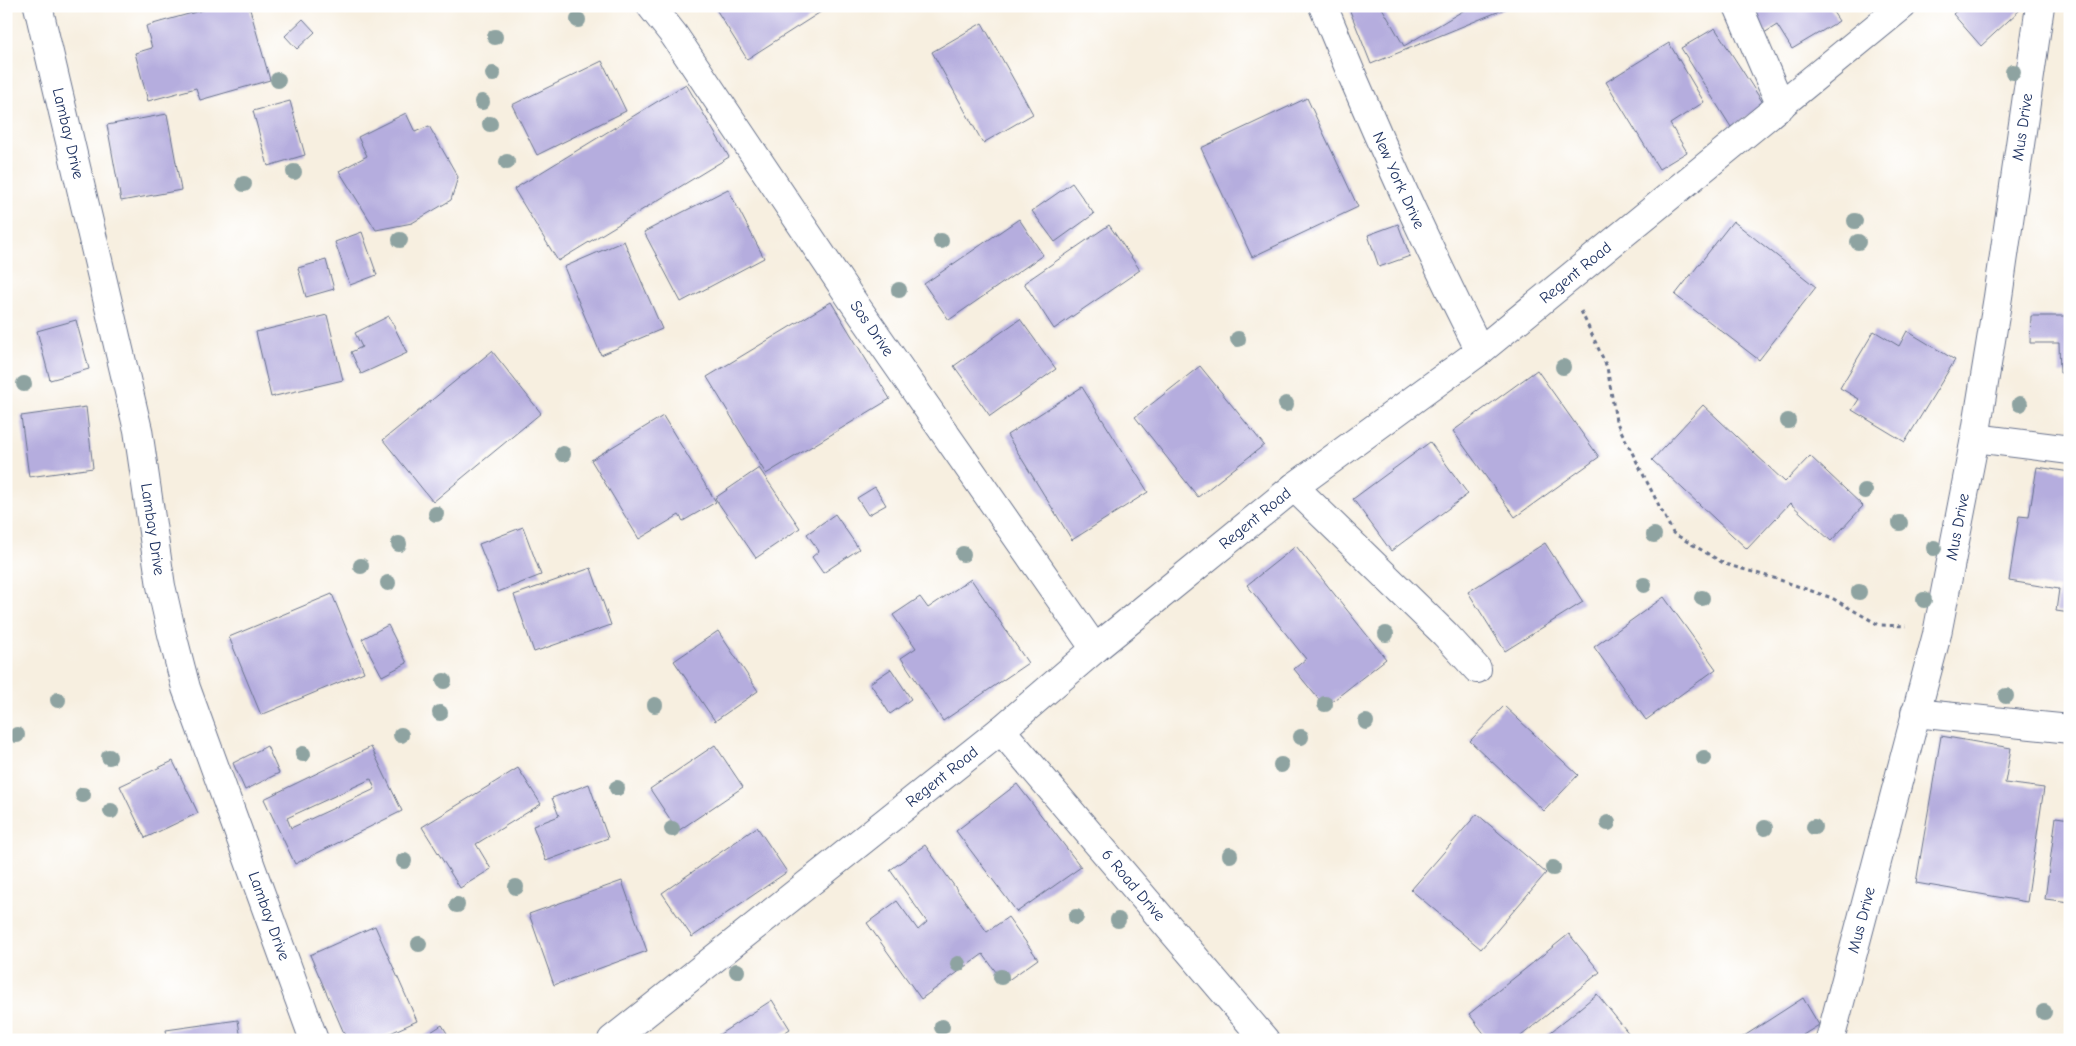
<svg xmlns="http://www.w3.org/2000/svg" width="2076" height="1046" font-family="'Comic Neue',sans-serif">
<rect width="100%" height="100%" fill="#fff"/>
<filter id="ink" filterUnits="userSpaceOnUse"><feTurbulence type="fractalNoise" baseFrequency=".02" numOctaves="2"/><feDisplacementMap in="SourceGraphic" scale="10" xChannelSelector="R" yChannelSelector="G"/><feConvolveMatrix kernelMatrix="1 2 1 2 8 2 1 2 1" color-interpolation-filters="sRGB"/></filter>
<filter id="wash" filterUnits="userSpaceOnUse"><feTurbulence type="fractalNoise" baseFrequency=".0096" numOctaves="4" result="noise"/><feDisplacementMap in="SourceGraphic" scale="20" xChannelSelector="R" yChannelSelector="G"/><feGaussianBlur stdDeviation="1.12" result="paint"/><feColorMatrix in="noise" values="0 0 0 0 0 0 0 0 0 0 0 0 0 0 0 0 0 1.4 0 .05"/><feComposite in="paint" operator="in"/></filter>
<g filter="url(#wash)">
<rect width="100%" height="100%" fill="#f7efe0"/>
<g id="blocks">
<!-- building -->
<path fill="#b5adde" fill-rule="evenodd" d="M 217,6 L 249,6 L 270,80 L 200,100 L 196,88 L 148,101 L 135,53 L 152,48 L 146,26 Z
M 714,6 L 830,6 L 747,59 Z
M 1348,6 L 1381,6 L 1404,46 L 1471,6 L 1512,6 L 1371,64 Z
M 1748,6 L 1829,6 L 1839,21 L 1792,49 L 1777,25 L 1764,33 Z
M 1962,6 L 2022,6 L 2021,9 L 1981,46 L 1953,14 Z
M 303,19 L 315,32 L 297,49 L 285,36 Z
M 982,23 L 1033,114 L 983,143 L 932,52 Z
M 1715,28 L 1765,106 L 1731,127 L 1681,48 Z
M 1669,43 L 1704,102 L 1670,124 L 1687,152 L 1659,169 L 1606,82 Z
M 602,61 L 626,111 L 537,155 L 512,105 Z
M 686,84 L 729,157 L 558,261 L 514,189 Z
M 1307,98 L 1358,207 L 1252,257 L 1201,148 Z
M 290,101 L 305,155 L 268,166 L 253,111 Z
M 406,113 L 415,132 L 429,126 L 458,177 L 451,200 L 412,223 L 376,230 L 339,171 L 367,156 L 358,137 Z
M 167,114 L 181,190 L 121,201 L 107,125 Z
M 1072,183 L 1094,214 L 1055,242 L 1032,211 Z
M 728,189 L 764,258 L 681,302 L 644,232 Z
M 1019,219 L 1043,255 L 949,320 L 924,284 Z
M 1733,221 L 1816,287 L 1759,360 L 1675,295 Z
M 1398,224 L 1410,256 L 1379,267 L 1368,235 Z
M 1109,225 L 1140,270 L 1054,329 L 1024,283 Z
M 362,232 L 377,275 L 350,285 L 335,242 Z
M 624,241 L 662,329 L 601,355 L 564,267 Z
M 326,260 L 334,289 L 306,297 L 298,268 Z
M 831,302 L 890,399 L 766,474 L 707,377 Z
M 327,315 L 343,380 L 271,397 L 256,332 Z
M 389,316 L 407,353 L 361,374 L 351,352 L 362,347 L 355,333 Z
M 2031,316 L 2070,316 L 2070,372 L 2060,373 L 2059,343 L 2030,343 Z
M 1020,319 L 1056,369 L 990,416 L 954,366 Z
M 76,320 L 89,369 L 50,380 L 37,331 Z
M 1874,331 L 1899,346 L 1907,331 L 1955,360 L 1905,442 L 1852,410 L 1859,399 L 1840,388 Z
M 6,336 L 9,336 L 8,359 L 6,359 Z
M 492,351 L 541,413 L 433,502 L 383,440 Z
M 1200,366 L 1264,445 L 1198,497 L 1135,417 Z
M 1537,370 L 1599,457 L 1515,517 L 1453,431 Z
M 1082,387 L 1148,492 L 1072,540 L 1007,435 Z
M 1703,405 L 1785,482 L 1810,456 L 1863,506 L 1831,541 L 1790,503 L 1747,549 L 1652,460 Z
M 86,407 L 93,468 L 29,477 L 21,416 Z
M 663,416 L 716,502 L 683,521 L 679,515 L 639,539 L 591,460 Z
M 1430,442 L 1468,494 L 1391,551 L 1353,499 Z
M 2037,467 L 2070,472 L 2070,613 L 2056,611 L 2059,589 L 2009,581 L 2019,516 L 2029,517 Z
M 759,468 L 800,528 L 756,558 L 715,498 Z
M 875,487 L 886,505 L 868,515 L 857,498 Z
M 835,514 L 859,549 L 823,573 L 812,557 L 819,551 L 807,534 Z
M 523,527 L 541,575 L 498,592 L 479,544 Z
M 1545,543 L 1583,602 L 1505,651 L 1468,592 Z
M 1296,546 L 1386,659 L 1325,707 L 1294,669 L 1306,659 L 1247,585 Z
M 591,568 L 611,625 L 534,652 L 514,595 Z
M 971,579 L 1028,663 L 943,721 L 901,658 L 916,648 L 893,615 L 920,597 L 928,608 Z
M 332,594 L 364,672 L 261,715 L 229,637 Z
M 1664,597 L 1716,669 L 1646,720 L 1594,647 Z
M 388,625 L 407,663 L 382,676 L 362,639 Z
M 718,631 L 758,691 L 715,721 L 674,661 Z
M 891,669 L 911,699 L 890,714 L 870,683 Z
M 1504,706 L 1578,775 L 1544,811 L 1470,741 Z
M 1941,736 L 2011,748 L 2005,783 L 2044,788 L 2027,902 L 1916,883 Z
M 715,745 L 743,787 L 678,831 L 650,789 Z
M 267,746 L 279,773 L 245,790 L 233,763 Z
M 371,747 L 402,811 L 295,864 L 264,799 ZM 371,779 L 375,789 L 291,828 L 287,818 Z
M 173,761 L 198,813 L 145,838 L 120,786 Z
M 518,768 L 541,804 L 476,844 L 491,869 L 460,888 L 422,827 Z
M 589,784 L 608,838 L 546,861 L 533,826 L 559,816 L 552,798 Z
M 1017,784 L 1081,867 L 1017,912 L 956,831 Z
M 1477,814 L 1546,873 L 1481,949 L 1411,890 Z
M 2056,817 L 2070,819 L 2070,902 L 2045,899 Z
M 757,827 L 787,872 L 692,937 L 662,893 Z
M 925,845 L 987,932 L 1008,917 L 1038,959 L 1004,983 L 983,954 L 921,999 L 867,923 L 897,901 L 918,930 L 927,922 L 890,870 Z
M 622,881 L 647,951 L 554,985 L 529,914 Z
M 375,926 L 417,1021 L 375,1040 L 347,1040 L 310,955 Z
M 1569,934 L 1600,972 L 1516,1040 L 1489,1040 L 1469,1014 Z
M 1597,994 L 1634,1040 L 1541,1040 Z
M 1803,998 L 1819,1025 L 1795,1040 L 1738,1040 Z
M 772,1000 L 790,1029 L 773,1040 L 715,1040 L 714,1038 Z
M 238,1020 L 241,1040 L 168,1040 L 166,1030 Z
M 442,1025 L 451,1040 L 418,1040 Z"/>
</g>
</g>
<g filter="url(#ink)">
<use href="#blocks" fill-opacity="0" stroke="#68728c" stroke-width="1"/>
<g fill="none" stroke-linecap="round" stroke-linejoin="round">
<defs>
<g id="minor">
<path id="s1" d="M 38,6 L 138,430 L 161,586 L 172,634 L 186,688 L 314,1040"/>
<path id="s2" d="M 651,6 L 674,35 L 852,300 L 1095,649"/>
<path id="s3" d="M 1323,6 C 1371,123 1423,238 1480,351"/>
<path d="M 1738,6 L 1781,106"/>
<path d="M 1975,438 L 2070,450"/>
<path d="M 1294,487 L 1445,634 L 1477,669"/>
<path d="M 1915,713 L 2070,729"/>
<path id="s4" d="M 1001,730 L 1265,1040"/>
<path id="s5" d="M 612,1040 L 1001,730 L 1095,649 L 1294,487 L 1480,351 L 1902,6"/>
<path id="s6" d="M 1830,1040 L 1937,634 L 1975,438 L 1998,297 L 2040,6"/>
</g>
</defs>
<!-- minor casing -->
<use href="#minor" stroke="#68728c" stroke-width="30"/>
<!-- path -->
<path stroke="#68728c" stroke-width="3" stroke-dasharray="4 4" stroke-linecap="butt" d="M 1581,311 L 1607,367 L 1616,421 L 1673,533 L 1725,564 L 1777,579 L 1832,598 L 1879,625 L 1906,626"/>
<!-- minor -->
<use href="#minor" stroke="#fff" stroke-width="28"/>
</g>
<!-- trees -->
<g fill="#8ea3a1">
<circle cx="578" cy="20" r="8"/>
<circle cx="495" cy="37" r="8"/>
<circle cx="2013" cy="72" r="8"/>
<circle cx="493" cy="74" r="8"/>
<circle cx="278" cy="80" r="8"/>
<circle cx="482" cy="102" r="8"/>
<circle cx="490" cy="124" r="8"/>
<circle cx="507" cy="162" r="8"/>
<circle cx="294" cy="172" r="8"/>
<circle cx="244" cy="184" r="8"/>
<circle cx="1855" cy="221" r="8"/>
<circle cx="400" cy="240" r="8"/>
<circle cx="941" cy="241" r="8"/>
<circle cx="1858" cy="242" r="8"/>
<circle cx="899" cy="290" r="8"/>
<circle cx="1238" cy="339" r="8"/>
<circle cx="1563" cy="367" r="8"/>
<circle cx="24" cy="384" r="8"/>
<circle cx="1286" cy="404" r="8"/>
<circle cx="2020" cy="404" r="8"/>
<circle cx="1788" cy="421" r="8"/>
<circle cx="563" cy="454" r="8"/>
<circle cx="1865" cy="491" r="8"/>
<circle cx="436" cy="514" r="8"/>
<circle cx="1900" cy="523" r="8"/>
<circle cx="1654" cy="535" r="8"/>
<circle cx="399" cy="544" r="8"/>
<circle cx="1934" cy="548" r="8"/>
<circle cx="963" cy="554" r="8"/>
<circle cx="361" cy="566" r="8"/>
<circle cx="388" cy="583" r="8"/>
<circle cx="1644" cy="585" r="8"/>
<circle cx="1859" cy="592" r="8"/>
<circle cx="1702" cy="598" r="8"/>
<circle cx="1924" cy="600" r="8"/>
<circle cx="1386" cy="634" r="8"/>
<circle cx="444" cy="681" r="8"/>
<circle cx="2006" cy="696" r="8"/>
<circle cx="58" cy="700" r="8"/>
<circle cx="1325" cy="704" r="8"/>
<circle cx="655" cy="705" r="8"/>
<circle cx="440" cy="713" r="8"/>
<circle cx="1366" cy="722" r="8"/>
<circle cx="17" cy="735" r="8"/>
<circle cx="401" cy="735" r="8"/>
<circle cx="1301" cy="737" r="8"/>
<circle cx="303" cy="754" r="8"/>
<circle cx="109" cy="757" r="8"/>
<circle cx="1704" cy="758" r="8"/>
<circle cx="1281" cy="765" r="8"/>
<circle cx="617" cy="788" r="8"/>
<circle cx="83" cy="795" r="8"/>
<circle cx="111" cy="811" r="8"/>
<circle cx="1608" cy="823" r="8"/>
<circle cx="1814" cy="827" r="8"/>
<circle cx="1765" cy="828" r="8"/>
<circle cx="672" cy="829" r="8"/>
<circle cx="1230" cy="855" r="8"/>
<circle cx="404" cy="861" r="8"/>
<circle cx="1553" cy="868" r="8"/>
<circle cx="516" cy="887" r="8"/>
<circle cx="457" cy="905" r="8"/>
<circle cx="1076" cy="917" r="8"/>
<circle cx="1118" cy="920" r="8"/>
<circle cx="419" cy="944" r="8"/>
<circle cx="958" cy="964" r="8"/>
<circle cx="737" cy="971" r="8"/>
<circle cx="1001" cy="977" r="8"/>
<circle cx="2044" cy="1012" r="8"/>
<circle cx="942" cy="1027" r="8"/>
</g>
</g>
<g text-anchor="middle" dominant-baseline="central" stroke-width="5" stroke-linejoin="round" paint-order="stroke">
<!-- street labels -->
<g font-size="16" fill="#1b2f5e" stroke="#fff">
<text stroke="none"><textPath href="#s6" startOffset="934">Mus Drive</textPath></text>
<text stroke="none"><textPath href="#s1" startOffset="131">Lambay Drive</textPath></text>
<text stroke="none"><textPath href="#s3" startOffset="190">New York Drive</textPath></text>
<text stroke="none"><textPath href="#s5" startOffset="1232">Regent Road</textPath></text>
<text stroke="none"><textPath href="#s2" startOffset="391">Sos Drive</textPath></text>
<text stroke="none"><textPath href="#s5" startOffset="828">Regent Road</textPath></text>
<text stroke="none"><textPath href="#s6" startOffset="529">Mus Drive</textPath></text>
<text stroke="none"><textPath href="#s1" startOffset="536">Lambay Drive</textPath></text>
<text stroke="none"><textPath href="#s5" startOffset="422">Regent Road</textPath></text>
<text stroke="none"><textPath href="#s4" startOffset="204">6 Road Drive</textPath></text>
<text stroke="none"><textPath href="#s1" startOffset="941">Lambay Drive</textPath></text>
<text stroke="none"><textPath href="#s6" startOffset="124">Mus Drive</textPath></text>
</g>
</g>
<!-- margin -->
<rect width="2076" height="1046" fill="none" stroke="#fff" stroke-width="25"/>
</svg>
